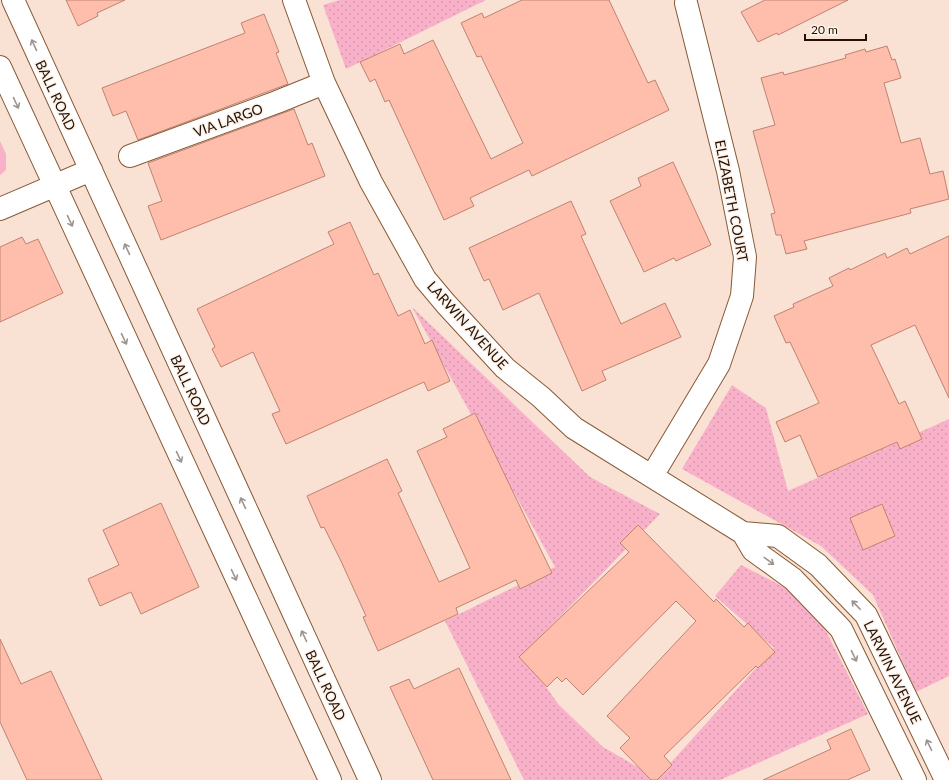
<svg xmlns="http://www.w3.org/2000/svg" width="949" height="780" font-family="Lato,sans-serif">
<defs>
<pattern id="grass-dots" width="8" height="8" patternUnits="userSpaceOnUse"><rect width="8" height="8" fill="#f9b1ca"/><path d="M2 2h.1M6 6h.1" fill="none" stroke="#d597ac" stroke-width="1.8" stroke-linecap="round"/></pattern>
</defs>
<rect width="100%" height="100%" fill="#f9e2d3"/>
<!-- grass -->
<path fill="url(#grass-dots)" d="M 340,0 L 486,0 L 346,69 L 323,5 Z
M 412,307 L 590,477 L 660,514 L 523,655 L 559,705 L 603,747 L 657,778 L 774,648 L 715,596 L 741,565 L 788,589 L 825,629 L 868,714 L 720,780 L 524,780 L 445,621 L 555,567 Z
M 732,385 L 766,408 L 788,491 L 949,419 L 949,676 L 916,692 L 873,595 L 821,546 L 682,469 Z"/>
<!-- park -->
<path fill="#f9b1ca" d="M 0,141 L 6,154 L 6,170 L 0,175 Z"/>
<!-- building -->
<path fill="#ffbeac" stroke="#bf8271" d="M 66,0 L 125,0 L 97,13 L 98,16 L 78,26 Z
M 522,0 L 609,0 L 648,83 L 655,80 L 669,110 L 532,176 L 529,170 L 470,198 L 474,206 L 444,220 L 389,100 L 385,102 L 375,79 L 370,82 L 360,62 L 400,44 L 404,54 L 433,40 L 491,159 L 523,143 L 481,56 L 477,57 L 461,23 L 482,13 L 484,18 Z
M 765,0 L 848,0 L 778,35 L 777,33 L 758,42 L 741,12 Z
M 264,14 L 279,52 L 276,53 L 288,84 L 138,140 L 126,111 L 113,116 L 102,88 L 245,33 L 241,23 Z
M 887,46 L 892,60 L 895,59 L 901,78 L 884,83 L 901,143 L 920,138 L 930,174 L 943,171 L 949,199 L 910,209 L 911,213 L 804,241 L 807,249 L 786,254 L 781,235 L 776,235 L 771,214 L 775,213 L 753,131 L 775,125 L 761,78 L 783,72 L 784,75 L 846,58 L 845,55 L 865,49 L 866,52 Z
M 294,109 L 308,145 L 312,143 L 325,176 L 161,240 L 148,206 L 162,201 L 148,163 Z
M 673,162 L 711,245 L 676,261 L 674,258 L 644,272 L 610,201 L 641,186 L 638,178 Z
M 571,201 L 586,234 L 581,236 L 621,324 L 665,303 L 681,337 L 602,371 L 606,380 L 582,391 L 539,293 L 503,310 L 489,279 L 484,281 L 469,248 Z
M 350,222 L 374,275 L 378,273 L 398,316 L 410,310 L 425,344 L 432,340 L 450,381 L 428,391 L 424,382 L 286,444 L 272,414 L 280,411 L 253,352 L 221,367 L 212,349 L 215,347 L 197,309 L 334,244 L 328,232 Z
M 949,236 L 949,398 L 915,325 L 871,345 L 899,404 L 905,401 L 922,439 L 900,449 L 897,442 L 818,477 L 800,435 L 785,442 L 776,422 L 819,403 L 790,342 L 786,343 L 774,316 L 794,307 L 793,304 L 833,286 L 829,278 L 849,268 L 850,270 L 885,253 L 887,258 L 907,248 L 910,254 Z
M 22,237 L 26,244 L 38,239 L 63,293 L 0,322 L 0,247 Z
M 475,413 L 552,573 L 520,589 L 516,580 L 456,608 L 458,614 L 378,651 L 363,617 L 366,616 L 340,559 L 324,527 L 321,528 L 307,496 L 387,459 L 402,491 L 398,493 L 439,582 L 470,568 L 417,451 L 447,437 L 443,429 Z
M 161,503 L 199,587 L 141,614 L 131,592 L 100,606 L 88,579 L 119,565 L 103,530 Z
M 882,504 L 895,536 L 863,550 L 850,518 Z
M 638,525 L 714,602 L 716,599 L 744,627 L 748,623 L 775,652 L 758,668 L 756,666 L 664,756 L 672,765 L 657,780 L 651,780 L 620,748 L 630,738 L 607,716 L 696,621 L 676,601 L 583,695 L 566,678 L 562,682 L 557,677 L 547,687 L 519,657 L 629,552 L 620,543 Z
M 0,639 L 21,684 L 51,671 L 102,780 L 27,780 L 0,722 Z
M 459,668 L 511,780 L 433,780 L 390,687 L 409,679 L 414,689 Z
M 851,729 L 870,770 L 847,780 L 763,780 L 831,749 L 827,740 Z"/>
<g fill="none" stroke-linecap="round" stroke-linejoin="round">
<defs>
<path id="street" d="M 294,0 L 324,83 L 371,182 L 425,279 L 446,304 L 505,368 L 541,397 L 574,428 L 743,533 L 778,536 L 818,565 L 866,615 L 946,780
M 130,156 L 277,102 L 324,83
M 0,209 L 91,170
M 652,476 L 719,364 L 742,296 L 745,257 L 728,171 L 686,3
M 743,533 L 753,550 L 793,579 L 841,629 L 915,780"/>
<path id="primary" d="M 13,0 L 370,780
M 0,67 L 330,780"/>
</defs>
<!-- street casing -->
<use href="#street" stroke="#885935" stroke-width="24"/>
<!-- primary casing -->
<use href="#primary" stroke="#885935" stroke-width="24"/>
<!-- street -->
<use href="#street" stroke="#fff" stroke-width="22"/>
<!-- primary -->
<use href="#primary" stroke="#fff" stroke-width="22"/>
</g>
<!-- one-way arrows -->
<defs><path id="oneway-shaft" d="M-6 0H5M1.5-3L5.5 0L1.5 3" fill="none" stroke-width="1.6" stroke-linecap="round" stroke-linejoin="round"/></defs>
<g stroke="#9c948e">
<use href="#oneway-shaft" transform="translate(34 45) rotate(-115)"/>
<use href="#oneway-shaft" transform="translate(16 103) rotate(65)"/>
<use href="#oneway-shaft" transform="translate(70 221) rotate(65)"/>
<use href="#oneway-shaft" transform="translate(127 249) rotate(-115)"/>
<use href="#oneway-shaft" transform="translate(124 339) rotate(65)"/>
<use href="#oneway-shaft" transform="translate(179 457) rotate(65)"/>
<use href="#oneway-shaft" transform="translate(243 503) rotate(-115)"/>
<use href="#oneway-shaft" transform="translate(769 561) rotate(36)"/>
<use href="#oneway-shaft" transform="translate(234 575) rotate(65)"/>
<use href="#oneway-shaft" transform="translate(856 605) rotate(-134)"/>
<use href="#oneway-shaft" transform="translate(304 636) rotate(-115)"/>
<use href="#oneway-shaft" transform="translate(854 656) rotate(64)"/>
<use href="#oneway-shaft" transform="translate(929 745) rotate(-116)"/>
</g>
<g text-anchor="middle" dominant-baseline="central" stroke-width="3" stroke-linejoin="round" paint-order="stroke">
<!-- street labels -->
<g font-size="14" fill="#241104" stroke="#fdf2ea">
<text transform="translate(56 95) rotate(65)">BALL ROAD</text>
<text transform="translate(228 120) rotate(-20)">VIA LARGO</text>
<text transform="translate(732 201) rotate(79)">ELIZABETH COURT</text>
<text transform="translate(468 325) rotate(48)">LARWIN AVENUE</text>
<text transform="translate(191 390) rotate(65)">BALL ROAD</text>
<text transform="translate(893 672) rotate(64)">LARWIN AVENUE</text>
<text transform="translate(326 685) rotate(65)">BALL ROAD</text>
</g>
</g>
<!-- scale -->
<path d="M805 34v6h61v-6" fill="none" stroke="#241104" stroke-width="2"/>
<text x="811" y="34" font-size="12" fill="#241104" stroke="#fdf2ea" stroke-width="3" paint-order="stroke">20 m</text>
</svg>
